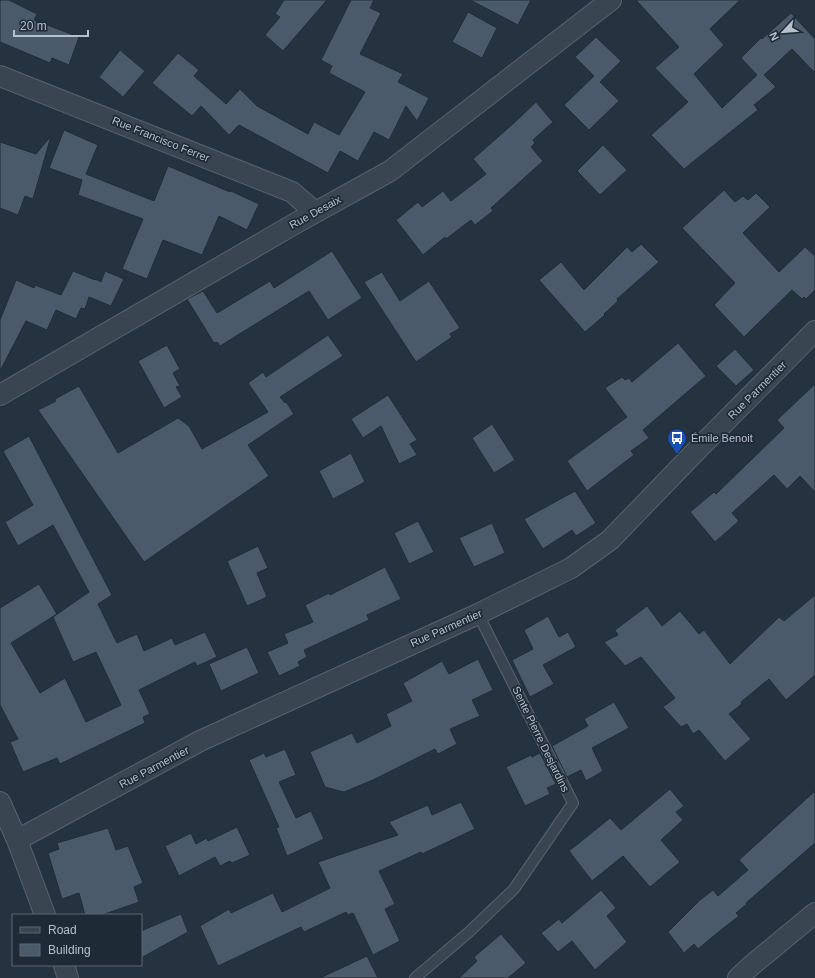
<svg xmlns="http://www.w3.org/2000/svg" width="815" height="978" font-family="Arial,sans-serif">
<rect width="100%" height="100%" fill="#253341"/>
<!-- building -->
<path fill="#4b5a6b" stroke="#202c38" d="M 0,0 L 9,0 L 37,14 L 34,20 L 79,37 L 69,65 L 52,58 L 50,63 L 0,42 Z
M 284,0 L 327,0 L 283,51 L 265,35 L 280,17 L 275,14 Z
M 351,0 L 374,0 L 370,8 L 381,13 L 360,54 L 403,74 L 398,82 L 429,98 L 417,121 L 406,106 L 389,140 L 374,132 L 358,161 L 340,151 L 328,173 L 239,125 L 229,135 L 201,106 L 192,116 L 152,83 L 178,53 L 199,70 L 194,76 L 226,104 L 240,89 L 257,106 L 308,134 L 314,122 L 339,135 L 365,92 L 329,73 L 332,66 L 321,60 Z
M 470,0 L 531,0 L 518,25 Z
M 636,0 L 740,0 L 710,29 L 724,45 L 694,74 L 722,108 L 757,75 L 741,58 L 761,38 L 762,39 L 791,13 L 815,39 L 815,73 L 792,49 L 764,75 L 776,87 L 754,105 L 758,110 L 684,169 L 651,135 L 688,102 L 655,68 L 679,47 Z
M 468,12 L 497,28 L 482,58 L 452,42 Z
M 596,37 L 621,61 L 600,82 L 619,101 L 589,130 L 564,105 L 594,76 L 575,57 Z
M 120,50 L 145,71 L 123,97 L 99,77 Z
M 536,102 L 553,122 L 533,140 L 535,143 L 531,147 L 543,161 L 491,208 L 493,211 L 475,225 L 471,220 L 446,239 L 445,237 L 423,255 L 396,220 L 418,202 L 422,207 L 443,191 L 451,201 L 486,174 L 473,159 L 515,122 Z
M 64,130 L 98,145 L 86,174 L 154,201 L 168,166 L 230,192 L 231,191 L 242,196 L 259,204 L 247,230 L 219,216 L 202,255 L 163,240 L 147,279 L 122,269 L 143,219 L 78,195 L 82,180 L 49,168 Z
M 51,136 L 33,199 L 25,196 L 18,215 L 0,208 L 0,142 L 36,154 Z
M 603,145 L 627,170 L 600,195 L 577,171 Z
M 724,190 L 735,202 L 743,196 L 748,200 L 756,193 L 770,207 L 743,233 L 779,272 L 805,247 L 815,256 L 815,290 L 806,299 L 804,297 L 802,299 L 792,290 L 744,337 L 714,305 L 735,283 L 682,228 Z
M 641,244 L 659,262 L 617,299 L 618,301 L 604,314 L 605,315 L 585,332 L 539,280 L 561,262 L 584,290 L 627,247 L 632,252 Z
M 332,251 L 362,298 L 328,320 L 309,291 L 220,346 L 217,342 L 214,343 L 187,299 L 203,291 L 217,313 L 270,281 L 274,288 Z
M 73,271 L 95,280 L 95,279 L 101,282 L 105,271 L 124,279 L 111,306 L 89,297 L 85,309 L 81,308 L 76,319 L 56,310 L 47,330 L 26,321 L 0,371 L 0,320 L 16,280 L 34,288 L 35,285 L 61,295 Z
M 382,272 L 400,301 L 429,281 L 460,328 L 450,334 L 452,337 L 416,362 L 364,282 Z
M 328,335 L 343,356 L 280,397 L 285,403 L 286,402 L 294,414 L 248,445 L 269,476 L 144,562 L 38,410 L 56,401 L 55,399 L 79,386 L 118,453 L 178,418 L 189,426 L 202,449 L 268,412 L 248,383 L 263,372 L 266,377 Z
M 678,343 L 706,376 L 643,430 L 649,438 L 631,451 L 634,455 L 587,491 L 567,461 L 627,417 L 605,388 L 622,377 L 625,380 L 629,378 L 632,382 Z
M 167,345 L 180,369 L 173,373 L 180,386 L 176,387 L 182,397 L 164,408 L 138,361 Z
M 735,349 L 754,370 L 736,386 L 716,366 Z
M 815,384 L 815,492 L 800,476 L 787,489 L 774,475 L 732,513 L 739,521 L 715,542 L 690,512 L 714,492 L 716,494 L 784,428 L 777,420 Z
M 388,395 L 417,440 L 410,444 L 417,455 L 399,464 L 381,426 L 363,438 L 351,419 Z
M 492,424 L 515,460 L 494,473 L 472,438 Z
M 29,436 L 112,595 L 98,604 L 117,643 L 137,634 L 144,651 L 172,638 L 175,645 L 205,632 L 217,657 L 197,666 L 195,662 L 139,690 L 150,714 L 143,717 L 145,723 L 60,764 L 57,758 L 23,772 L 10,742 L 18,739 L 0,705 L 0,608 L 39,584 L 57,614 L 11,643 L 40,693 L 65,678 L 86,722 L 121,705 L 96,652 L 73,662 L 53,617 L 89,592 L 53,525 L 18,546 L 5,522 L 33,505 L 3,451 Z
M 351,453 L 365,482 L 333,499 L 319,471 Z
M 575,491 L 596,523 L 576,536 L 572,530 L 543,549 L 524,519 Z
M 418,521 L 434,552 L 409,564 L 394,533 Z
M 492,523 L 505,553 L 474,567 L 459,538 Z
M 258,546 L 268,568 L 257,573 L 267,597 L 247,606 L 227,561 Z
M 385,567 L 401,599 L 367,615 L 369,620 L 304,650 L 307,657 L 298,662 L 300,666 L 279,676 L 267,652 L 288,643 L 284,634 L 313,622 L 305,605 L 329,593 L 330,595 Z
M 815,595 L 815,675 L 786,700 L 769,679 L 741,702 L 742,704 L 729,714 L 751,739 L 725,761 L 699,730 L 693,734 L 687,724 L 681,727 L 663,707 L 675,698 L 641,657 L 625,666 L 604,642 L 618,635 L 615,630 L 647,606 L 662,626 L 680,611 L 699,634 L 704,630 L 730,664 L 779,617 L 784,621 Z
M 548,616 L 559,637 L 568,632 L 576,647 L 543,665 L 554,684 L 530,697 L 512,660 L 533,649 L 524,630 Z
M 247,647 L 259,673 L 221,691 L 209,664 Z
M 478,659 L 493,690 L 472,700 L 480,716 L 450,729 L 457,744 L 438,754 L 435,749 L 373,780 L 344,792 L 325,787 L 310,752 L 352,733 L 357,743 L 391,726 L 386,714 L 412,701 L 403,683 L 442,661 L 449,674 Z
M 614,702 L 629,728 L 592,748 L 603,771 L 586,781 L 581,770 L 567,777 L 552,746 L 588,726 L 584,719 Z
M 285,749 L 296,775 L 279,782 L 296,818 L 311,811 L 324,839 L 287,856 L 276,828 L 279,827 L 249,760 L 264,753 L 266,757 Z
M 540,753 L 556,784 L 547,788 L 550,794 L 525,806 L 506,767 L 531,755 L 532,757 Z
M 670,789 L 684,806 L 676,812 L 683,820 L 661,840 L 680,862 L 650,887 L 623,856 L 592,881 L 569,851 L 610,818 L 621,830 Z
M 815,791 L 815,843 L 746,903 L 747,904 L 736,913 L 739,916 L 721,930 L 698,949 L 694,944 L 684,953 L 668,932 L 700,900 L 713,890 L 718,896 L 748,870 L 739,860 Z
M 461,802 L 475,829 L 422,854 L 421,852 L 379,871 L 395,904 L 385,909 L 400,941 L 373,955 L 353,913 L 348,915 L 346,912 L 304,932 L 301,927 L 218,966 L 200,926 L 229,909 L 231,913 L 273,893 L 282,912 L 330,888 L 318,862 L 398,835 L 389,822 L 428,805 L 432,815 Z
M 237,827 L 250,855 L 232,863 L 230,861 L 220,866 L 215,857 L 179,876 L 165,846 L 191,833 L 196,844 L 207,838 L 208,841 Z
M 108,828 L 116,850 L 128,846 L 143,883 L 134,887 L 139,902 L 102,915 L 85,915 L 79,893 L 62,899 L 48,853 L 59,849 L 57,843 Z
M 601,890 L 616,908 L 607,916 L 627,942 L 595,970 L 572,941 L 558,952 L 541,933 L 559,919 L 562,923 Z
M 181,914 L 188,932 L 141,958 L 141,931 Z
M 501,934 L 526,963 L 508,978 L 459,978 L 477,961 L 474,957 Z
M 367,956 L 378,978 L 320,978 Z"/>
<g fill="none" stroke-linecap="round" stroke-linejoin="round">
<defs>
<path id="lane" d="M 415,978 L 469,932 L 514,889 L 573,803 L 478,614"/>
<path id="street" d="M 0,76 L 292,192 L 315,212
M 0,395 L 296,223 L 390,171 L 611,0
M 0,802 L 17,840 L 45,915
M 17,840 L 200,741 L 478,614 L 571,568 L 610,540 L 697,450 L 815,331
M 64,965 L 68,978
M 738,978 L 752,965 L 815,913"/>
</defs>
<!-- lane casing -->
<use href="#lane" stroke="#57636e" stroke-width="12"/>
<!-- street casing -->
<use href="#street" stroke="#57636e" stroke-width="22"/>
<!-- lane -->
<use href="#lane" stroke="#394551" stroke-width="10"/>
<!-- street -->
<use href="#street" stroke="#394551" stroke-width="20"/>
</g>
<!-- icons -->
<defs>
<symbol id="bus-pin" viewBox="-11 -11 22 30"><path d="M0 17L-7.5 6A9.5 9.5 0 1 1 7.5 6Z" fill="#1a4fb4" stroke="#1e2a36"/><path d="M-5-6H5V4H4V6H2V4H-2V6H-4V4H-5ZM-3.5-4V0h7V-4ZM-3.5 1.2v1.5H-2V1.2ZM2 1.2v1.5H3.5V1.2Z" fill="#fff"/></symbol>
</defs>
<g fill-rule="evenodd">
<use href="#bus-pin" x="666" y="427" width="22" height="30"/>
</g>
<g text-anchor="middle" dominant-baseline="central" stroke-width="3.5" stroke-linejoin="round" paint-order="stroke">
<!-- street labels -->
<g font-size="11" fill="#b6c0cb" stroke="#1e2a36">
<text transform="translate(161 139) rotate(22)">Rue Francisco Ferrer</text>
<text transform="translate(315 212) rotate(-29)">Rue Desaix</text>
<text transform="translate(757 390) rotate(-45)">Rue Parmentier</text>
<text transform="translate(446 628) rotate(-24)">Rue Parmentier</text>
<text transform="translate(541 739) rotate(64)">Sente Pierre Desjardins</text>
<text transform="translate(154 767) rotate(-28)">Rue Parmentier</text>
</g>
<!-- poi labels -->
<g font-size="11" fill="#b6c0cb" stroke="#1e2a36" text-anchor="start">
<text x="691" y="438">Émile Benoit</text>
</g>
</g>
<!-- legend -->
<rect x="12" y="914" width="130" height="52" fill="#1e2a36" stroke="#5b6672"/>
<rect x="20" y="927" width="20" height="6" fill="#394551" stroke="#5b6672"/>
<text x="48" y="934" font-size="12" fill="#b6c0cb">Road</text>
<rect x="20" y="944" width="20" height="12" fill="#4b5a6b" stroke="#5b6672"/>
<text x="48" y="954" font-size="12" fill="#b6c0cb">Building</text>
<!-- north arrow -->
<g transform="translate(783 32) rotate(244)" stroke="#1e2a36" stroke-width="3" paint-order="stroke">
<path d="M0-3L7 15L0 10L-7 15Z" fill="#b6c0cb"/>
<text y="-6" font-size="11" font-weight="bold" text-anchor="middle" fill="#b6c0cb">N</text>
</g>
<!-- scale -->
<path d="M14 30v6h74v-6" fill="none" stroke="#b6c0cb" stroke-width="2"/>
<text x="20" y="30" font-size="12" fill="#b6c0cb" stroke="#1e2a36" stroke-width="3" paint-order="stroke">20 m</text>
</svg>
